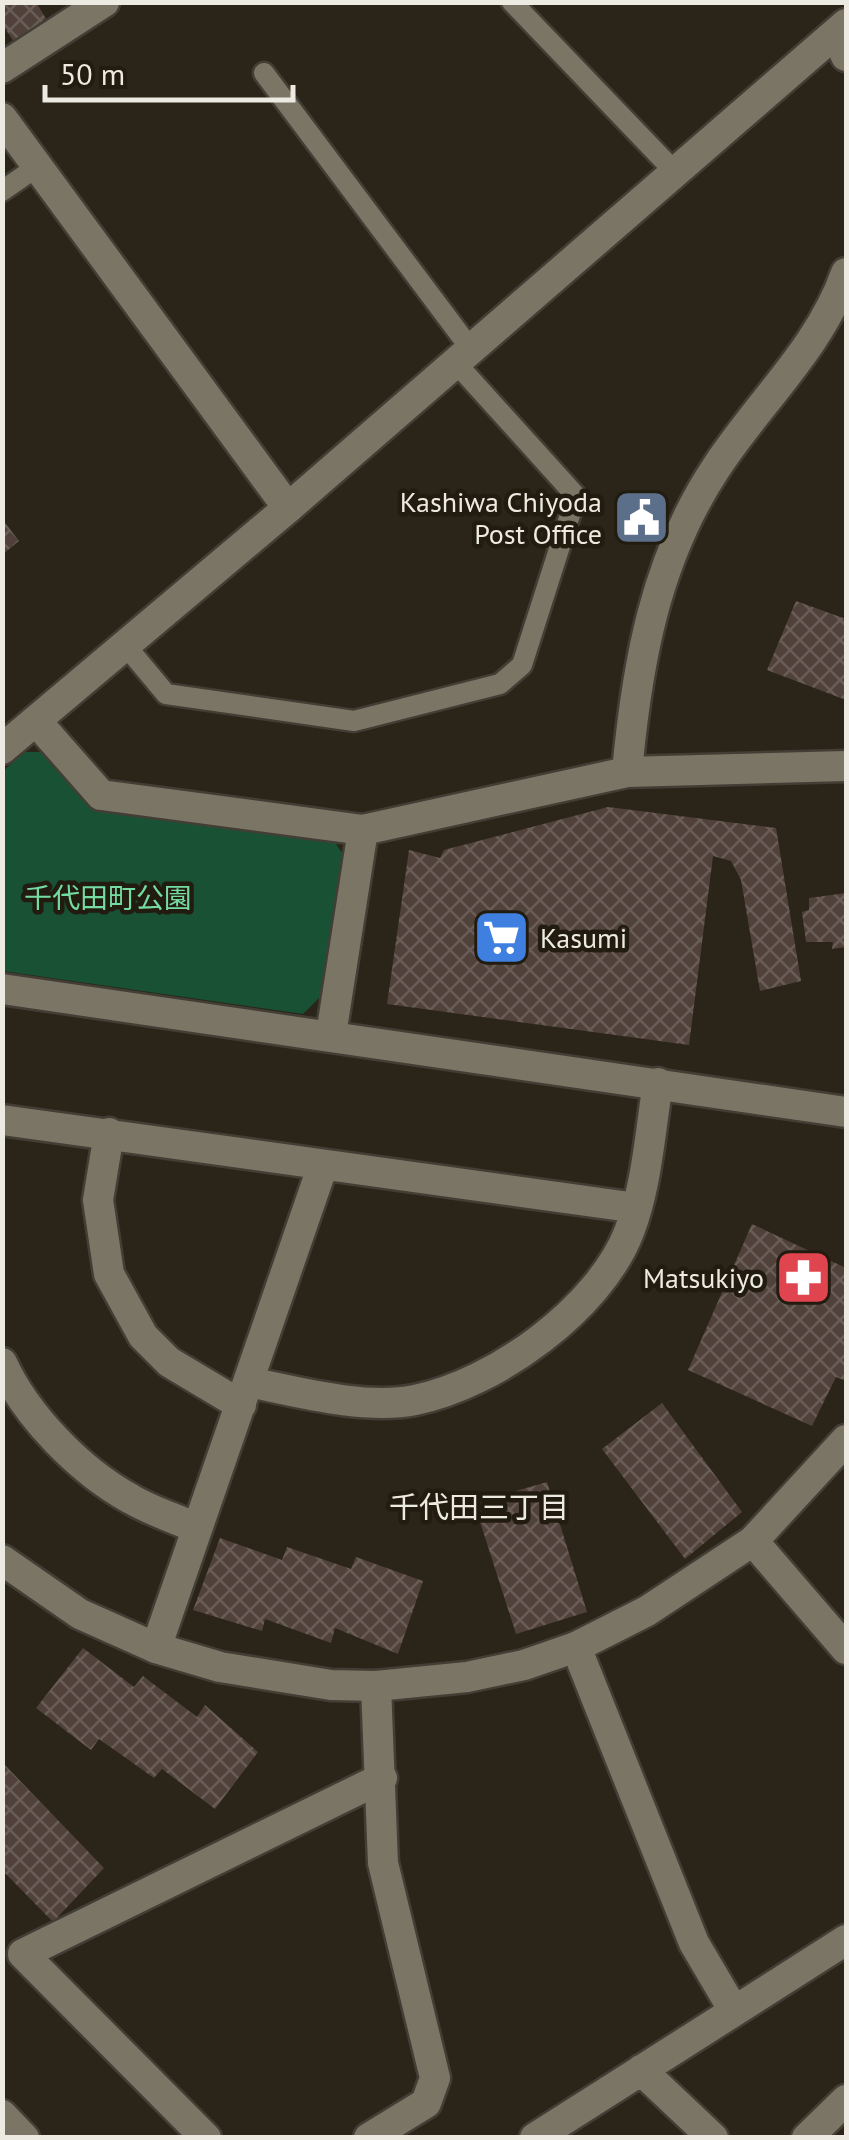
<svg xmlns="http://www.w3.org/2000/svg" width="849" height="2140" font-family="'PT Sans','Noto Sans JP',sans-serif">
<defs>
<pattern id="building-cross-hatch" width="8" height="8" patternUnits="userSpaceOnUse" patternTransform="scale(2.5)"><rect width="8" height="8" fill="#51413b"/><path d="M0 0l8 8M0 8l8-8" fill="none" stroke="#6a5d57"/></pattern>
</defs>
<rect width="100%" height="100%" fill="#2a2518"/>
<!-- green -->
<path fill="#195135" d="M 25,752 L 42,752 L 89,806 L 334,841 L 343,854 L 320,997 L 303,1014 L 3,971 L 3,771 Z"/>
<!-- building -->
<path fill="url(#building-cross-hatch)" d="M 2,2 L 36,2 L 48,22 L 14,42 L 2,24 Z
M 3,520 L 19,541 L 3,554 Z
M 796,601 L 846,619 L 846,700 L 767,670 Z
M 608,807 L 776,828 L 801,981 L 760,991 L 741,880 L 731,861 L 713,856 L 689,1045 L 387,1004 L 409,850 L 440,858 L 444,850 Z
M 846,893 L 846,947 L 832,949 L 833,942 L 806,942 L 802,912 L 809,910 L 809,898 Z
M 752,1224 L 846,1268 L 846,1381 L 836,1377 L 812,1426 L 688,1370 Z
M 662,1403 L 742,1512 L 685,1559 L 602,1449 Z
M 547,1482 L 587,1612 L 516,1634 L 474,1503 Z
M 220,1538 L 282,1560 L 287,1547 L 351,1569 L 356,1557 L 423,1581 L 398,1654 L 335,1628 L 331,1643 L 265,1619 L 262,1631 L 193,1610 Z
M 83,1648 L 134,1687 L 143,1676 L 197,1717 L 205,1705 L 258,1752 L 215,1809 L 162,1769 L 154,1778 L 99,1739 L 91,1750 L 36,1708 Z
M 2,1762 L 104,1868 L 53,1922 L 2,1870 Z"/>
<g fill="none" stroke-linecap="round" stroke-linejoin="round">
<defs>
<path id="lane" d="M 512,2 L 675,172
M 264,73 L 470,348
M 2,191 L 38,166
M 126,646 L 166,694 L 354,721 L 500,684 L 522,665 L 576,496 L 455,362"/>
<path id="street" d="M 836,34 L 846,56
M 2,68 L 104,2
M 2,118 L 288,508
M 36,721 L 101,795 L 363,830 L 627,772 L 846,766
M 627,772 C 637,664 655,560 716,468 C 758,403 820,348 846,273
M 331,1035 L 363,830
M 2,1120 L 637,1208
M 109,1133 L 98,1200 L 109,1274 L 143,1336 L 169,1362 L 241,1405
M 2,1363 C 26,1416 80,1471 131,1499 C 151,1511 175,1518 196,1528
M 249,1382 C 298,1392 365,1410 415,1400 C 495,1384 599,1309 629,1232 C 647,1186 650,1132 658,1083
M 753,1541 L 846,1649
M 576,1647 L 694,1943 L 734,2011
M 156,1648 L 323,1165
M 641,2070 L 713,2138
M 2,2115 L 24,2138
M 206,2138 L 23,1954 L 382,1778
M 369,2138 L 426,2103 L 435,2078 L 383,1863 L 376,1686
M 535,2138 L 846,1940
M 807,2138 L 846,2100"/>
<path id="secondary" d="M 2,749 L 288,508 L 846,24
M 2,989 L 846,1112
M 2,1560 L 80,1614 L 156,1648 L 220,1667 L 331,1685 L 376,1686 L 467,1677 L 524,1665 L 576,1647 L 647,1611 L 753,1541 L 846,1440"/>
</defs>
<!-- lane casing -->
<use href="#lane" stroke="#433e35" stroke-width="25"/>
<!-- street casing -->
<use href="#street" stroke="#433e35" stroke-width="35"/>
<!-- secondary casing -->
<use href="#secondary" stroke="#433e35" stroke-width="35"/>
<!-- lane -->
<use href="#lane" stroke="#7b7565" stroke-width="20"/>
<!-- street -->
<use href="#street" stroke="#7b7565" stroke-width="30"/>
<!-- secondary -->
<use href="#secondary" stroke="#7b7565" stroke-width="30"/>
</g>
<!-- icons -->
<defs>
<symbol id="civic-square" viewBox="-11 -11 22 22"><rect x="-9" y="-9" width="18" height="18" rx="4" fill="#5c6f8a" stroke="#211c0f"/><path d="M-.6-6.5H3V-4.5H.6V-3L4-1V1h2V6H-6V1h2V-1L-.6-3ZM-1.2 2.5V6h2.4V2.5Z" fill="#fff"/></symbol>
<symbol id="supermarket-square" viewBox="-11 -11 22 22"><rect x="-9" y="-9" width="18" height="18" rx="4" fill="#3f7fe0" stroke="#211c0f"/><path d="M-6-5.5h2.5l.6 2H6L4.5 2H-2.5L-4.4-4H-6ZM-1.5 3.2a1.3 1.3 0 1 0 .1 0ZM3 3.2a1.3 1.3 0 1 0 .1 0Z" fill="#fff"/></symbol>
<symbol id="pharmacy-square" viewBox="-11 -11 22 22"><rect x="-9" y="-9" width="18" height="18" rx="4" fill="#e0444e" stroke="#211c0f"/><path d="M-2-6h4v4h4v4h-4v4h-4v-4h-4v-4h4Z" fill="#fff"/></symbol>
</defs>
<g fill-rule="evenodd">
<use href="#civic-square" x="610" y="486" width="63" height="63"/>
<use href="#supermarket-square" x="470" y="906" width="63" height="63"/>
<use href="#pharmacy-square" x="772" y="1246" width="63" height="63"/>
</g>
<g text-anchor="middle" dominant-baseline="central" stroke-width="9" stroke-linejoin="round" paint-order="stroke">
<!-- poi labels -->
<g font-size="28" fill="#edeae1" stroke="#211c0f" text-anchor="end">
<text x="602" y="501">Kashiwa Chiyoda<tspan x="602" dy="32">Post Office</tspan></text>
<text x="540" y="937" text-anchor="start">Kasumi</text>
<text x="764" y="1277">Matsukiyo</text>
</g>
<!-- park labels -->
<g font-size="28" fill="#74dba2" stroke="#211c0f">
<text x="108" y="897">千代田町公園</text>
</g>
<!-- neighbourhood labels -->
<g font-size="30" fill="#edeae1" stroke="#211c0f">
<text x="479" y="1506">千代田三丁目</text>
</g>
</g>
<!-- border -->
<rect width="849" height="2140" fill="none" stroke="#edeae1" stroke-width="10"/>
<!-- scale -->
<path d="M45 85v15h248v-15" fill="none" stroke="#edeae1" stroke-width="5"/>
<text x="60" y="85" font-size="30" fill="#edeae1" stroke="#211c0f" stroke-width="8" paint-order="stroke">50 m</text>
</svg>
